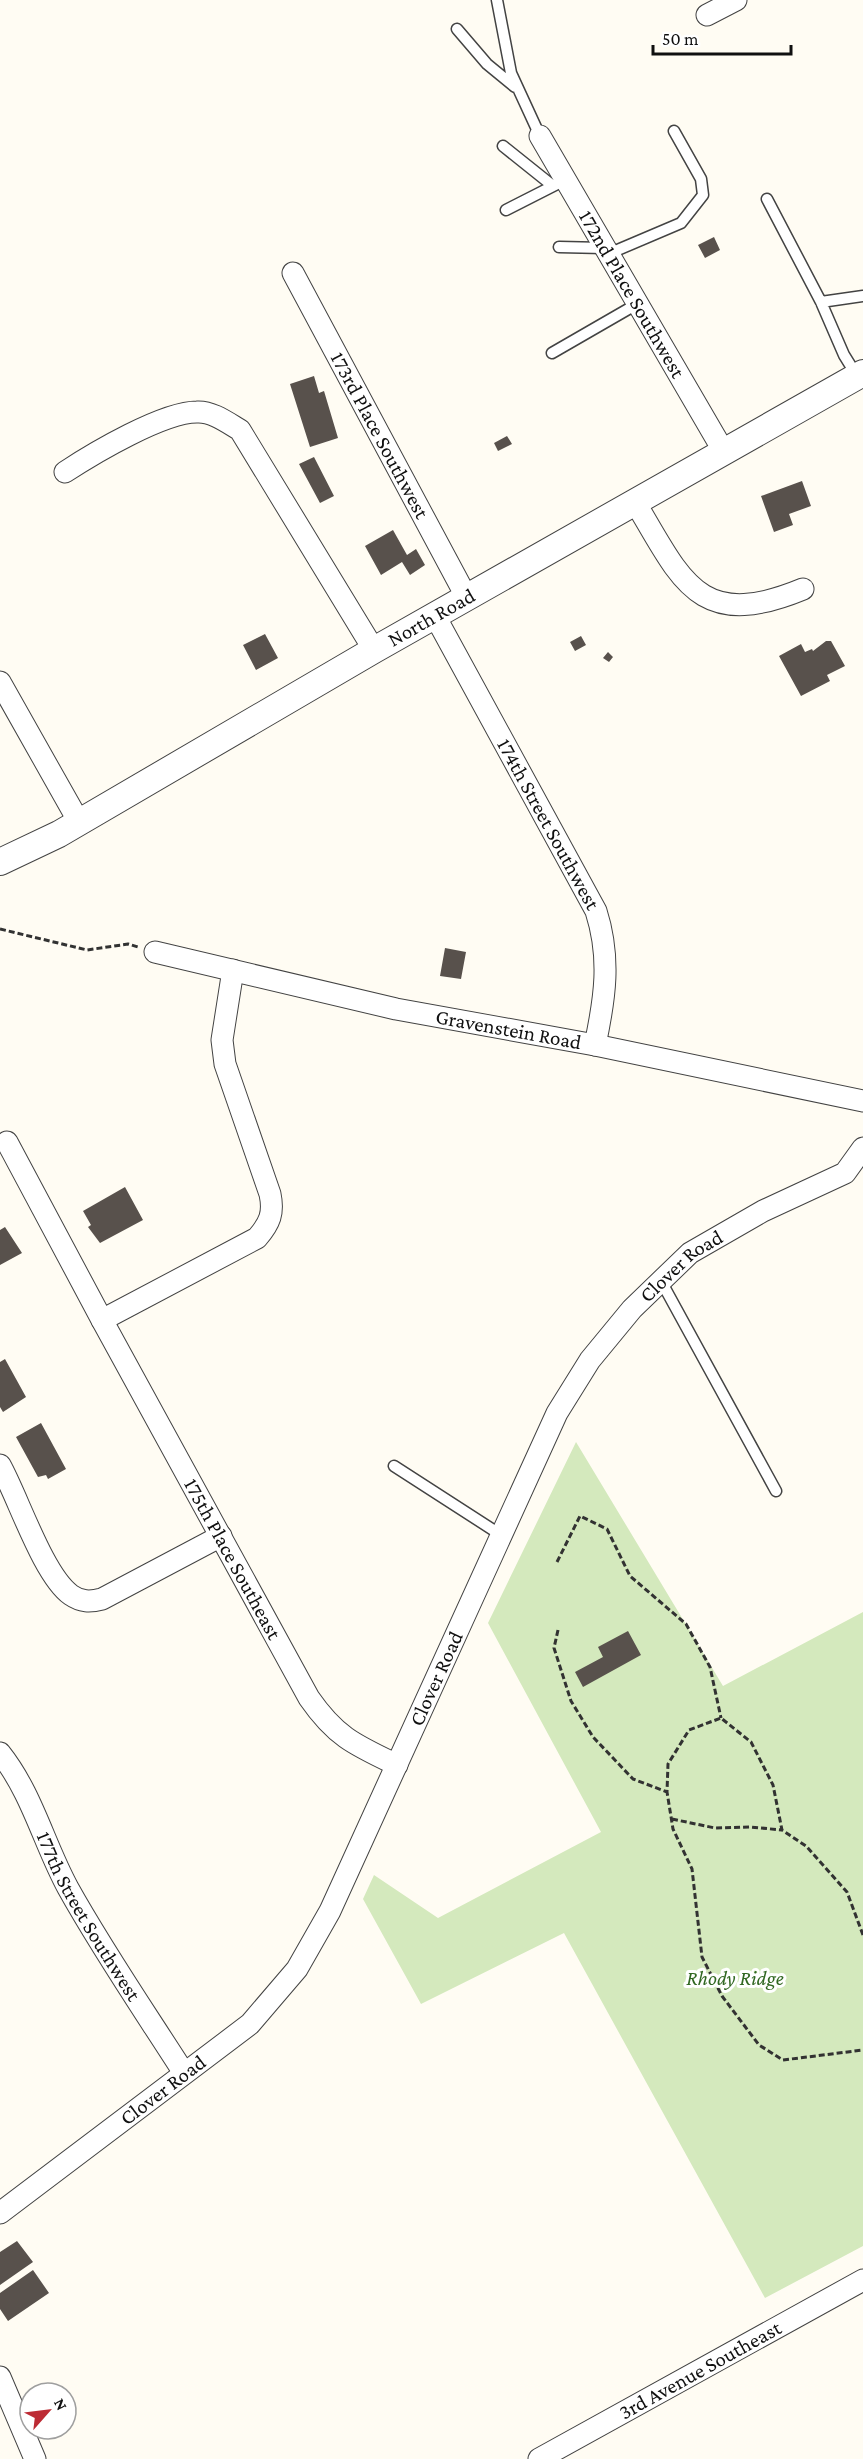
<svg xmlns="http://www.w3.org/2000/svg" width="863" height="2459" font-family="'Crimson Pro',serif">
<rect width="100%" height="100%" fill="#fffcf3"/>
<!-- green -->
<path fill="#d4e9bd" d="M 576,1442 L 723,1686 L 863,1612 L 863,2246 L 765,2298 L 564,1933 L 421,2004 L 363,1899 L 374,1875 L 438,1918 L 601,1832 L 488,1623 Z"/>
<!-- building -->
<path fill="#58514c" d="M 714,237 L 720,250 L 705,258 L 698,245 Z
M 314,376 L 319,393 L 324,391 L 338,438 L 310,447 L 290,384 Z
M 507,436 L 512,444 L 498,451 L 494,443 Z
M 314,457 L 334,496 L 320,503 L 299,464 Z
M 802,481 L 811,506 L 789,514 L 793,525 L 774,532 L 761,496 Z
M 393,530 L 407,555 L 416,549 L 425,565 L 410,575 L 402,562 L 381,575 L 365,546 Z
M 265,634 L 278,658 L 256,670 L 243,645 Z
M 581,636 L 586,645 L 575,651 L 570,642 Z
M 826,641 L 831,641 L 845,666 L 827,675 L 830,681 L 801,696 L 779,656 L 801,644 L 805,652 L 812,649 L 813,651 Z
M 608,652 L 613,657 L 609,662 L 603,658 Z
M 445,948 L 466,952 L 461,979 L 440,976 Z
M 125,1187 L 143,1220 L 100,1243 L 88,1227 L 91,1225 L 83,1211 Z
M 5,1227 L 22,1253 L 0,1265 L 0,1230 Z
M 5,1359 L 26,1397 L 3,1412 L 0,1407 L 0,1362 Z
M 41,1423 L 66,1469 L 48,1479 L 46,1475 L 38,1477 L 16,1437 Z
M 628,1631 L 641,1655 L 583,1687 L 575,1672 L 603,1657 L 598,1647 Z
M 17,2241 L 33,2262 L 0,2285 L 0,2252 Z
M 33,2270 L 49,2293 L 8,2321 L 0,2309 L 0,2293 Z"/>
<g fill="none" stroke-linecap="round" stroke-linejoin="round">
<defs>
<path id="service" d="M 497,0 L 511,73 L 540,136
M 457,29 L 487,64 L 515,87
M 503,146 L 553,186
M 767,199 L 821,302 L 844,355 L 857,376
M 506,210 L 565,180
M 559,247 L 604,248
M 608,254 L 681,223 L 703,195 L 701,179 L 674,131
M 821,302 L 863,296
M 552,353 L 637,304
M 661,1281 L 776,1491
M 394,1466 L 501,1535"/>
<g id="minor">
<path d="M 707,15 L 736,0"/>
<path id="s1" d="M 540,136 L 724,452"/>
<path id="s2" d="M 293,273 L 467,598"/>
<path d="M 65,472 C 94,453 163,412 197,412 C 212,411 228,423 240,430 L 374,650"/>
<path d="M 635,502 C 682,581 699,632 803,589"/>
<path id="s3" d="M 435,616 L 596,911 C 611,958 605,998 595,1045"/>
<path d="M 0,682 L 79,822"/>
<path id="s4" d="M 155,952 L 396,1009 L 595,1045 L 863,1101"/>
<path id="s5" d="M 7,1142 L 102,1320 L 309,1698 C 336,1737 355,1745 397,1765"/>
<path d="M 102,1320 L 257,1238 C 270,1223 274,1213 270,1194 L 225,1064 L 222,1040 L 233,970"/>
<path d="M 0,1465 C 18,1497 43,1575 71,1595 C 81,1602 90,1602 102,1599 L 221,1536"/>
<path id="s6" d="M 0,1753 C 32,1793 44,1844 68,1888 C 103,1951 145,2012 184,2073"/>
<path id="s7" d="M 0,2213 L 250,2024 L 297,1969 L 330,1911 L 557,1413 L 590,1360 L 632,1309 L 690,1253 L 763,1211 L 845,1173 L 863,1148"/>
<path d="M 0,2377 L 35,2459"/>
<path id="s8" d="M 539,2459 L 863,2280"/>
</g>
<g id="tertiary">
<path id="s9" d="M 0,862 L 59,834 L 374,650 L 863,373"/>
</g>
</defs>
<!-- service casing -->
<use href="#service" stroke="#434343" stroke-width="13"/>
<!-- minor casing -->
<use href="#minor" stroke="#434343" stroke-width="23"/>
<!-- tertiary casing -->
<use href="#tertiary" stroke="#434343" stroke-width="28"/>
<!-- path -->
<path stroke="#323232" stroke-width="3" stroke-dasharray="6 3" stroke-linecap="butt" d="M 0,929 L 87,950 L 128,944 L 138,947
M 557,1562 L 580,1516 L 607,1529 L 630,1576 L 686,1624 L 710,1667 L 721,1718
M 558,1630 L 554,1648 L 571,1701 L 593,1737 L 633,1779 L 667,1792
M 672,1819 L 715,1828 L 750,1827 L 782,1830
M 863,1935 L 847,1892 L 806,1846 L 782,1830 L 773,1785 L 751,1742 L 721,1718 L 689,1730 L 668,1764 L 667,1792 L 673,1829 L 692,1869 L 702,1957 L 722,1996 L 759,2045 L 783,2060 L 863,2050"/>
<!-- service -->
<use href="#service" stroke="#fff" stroke-width="10"/>
<!-- minor -->
<use href="#minor" stroke="#fff" stroke-width="21"/>
<!-- tertiary -->
<use href="#tertiary" stroke="#fff" stroke-width="26"/>
</g>
<g text-anchor="middle" dominant-baseline="central" stroke-width="6" stroke-linejoin="round" paint-order="stroke">
<!-- street labels -->
<g font-size="21" fill="#101010" stroke="#fff">
<text stroke="none"><textPath href="#s1" startOffset="183">172nd Place Southwest</textPath></text>
<text stroke="none"><textPath href="#s2" startOffset="184">173rd Place Southwest</textPath></text>
<text stroke="none"><textPath href="#s9" startOffset="496">North Road</textPath></text>
<text stroke="none"><textPath href="#s3" startOffset="237">174th Street Southwest</textPath></text>
<text stroke="none"><textPath href="#s4" startOffset="362">Gravenstein Road</textPath></text>
<text stroke="none"><textPath href="#s7" startOffset="1194">Clover Road</textPath></text>
<text stroke="none"><textPath href="#s5" startOffset="474">175th Place Southeast</textPath></text>
<text stroke="none"><textPath href="#s7" startOffset="708">Clover Road</textPath></text>
<text stroke="none"><textPath href="#s6" startOffset="186">177th Street Southwest</textPath></text>
<text stroke="none"><textPath href="#s7" startOffset="204">Clover Road</textPath></text>
<text stroke="none"><textPath href="#s8" startOffset="184">3rd Avenue Southeast</textPath></text>
</g>
<!-- park labels -->
<g font-size="21" font-style="italic" fill="#306721" stroke="#fff">
<text x="735" y="1978">Rhody Ridge</text>
</g>
</g>
<!-- north arrow -->
<g transform="translate(48 2411) rotate(62)"><circle r="28" fill="#ffffff" stroke="#9f9f9f" stroke-width="1.5"/>
<path d="M0-4.5L10 22L0 15L-10 22Z" fill="#bd2b34"/>
<text y="-9" font-size="16" font-weight="bold" text-anchor="middle" fill="#101010">N</text>
</g>
<!-- scale -->
<path d="M653 45v9h138v-9" fill="none" stroke="#101010" stroke-width="3"/>
<text x="662" y="45" font-size="18" fill="#101010" stroke="#ffffff" stroke-width="4.5" paint-order="stroke">50 m</text>
</svg>
